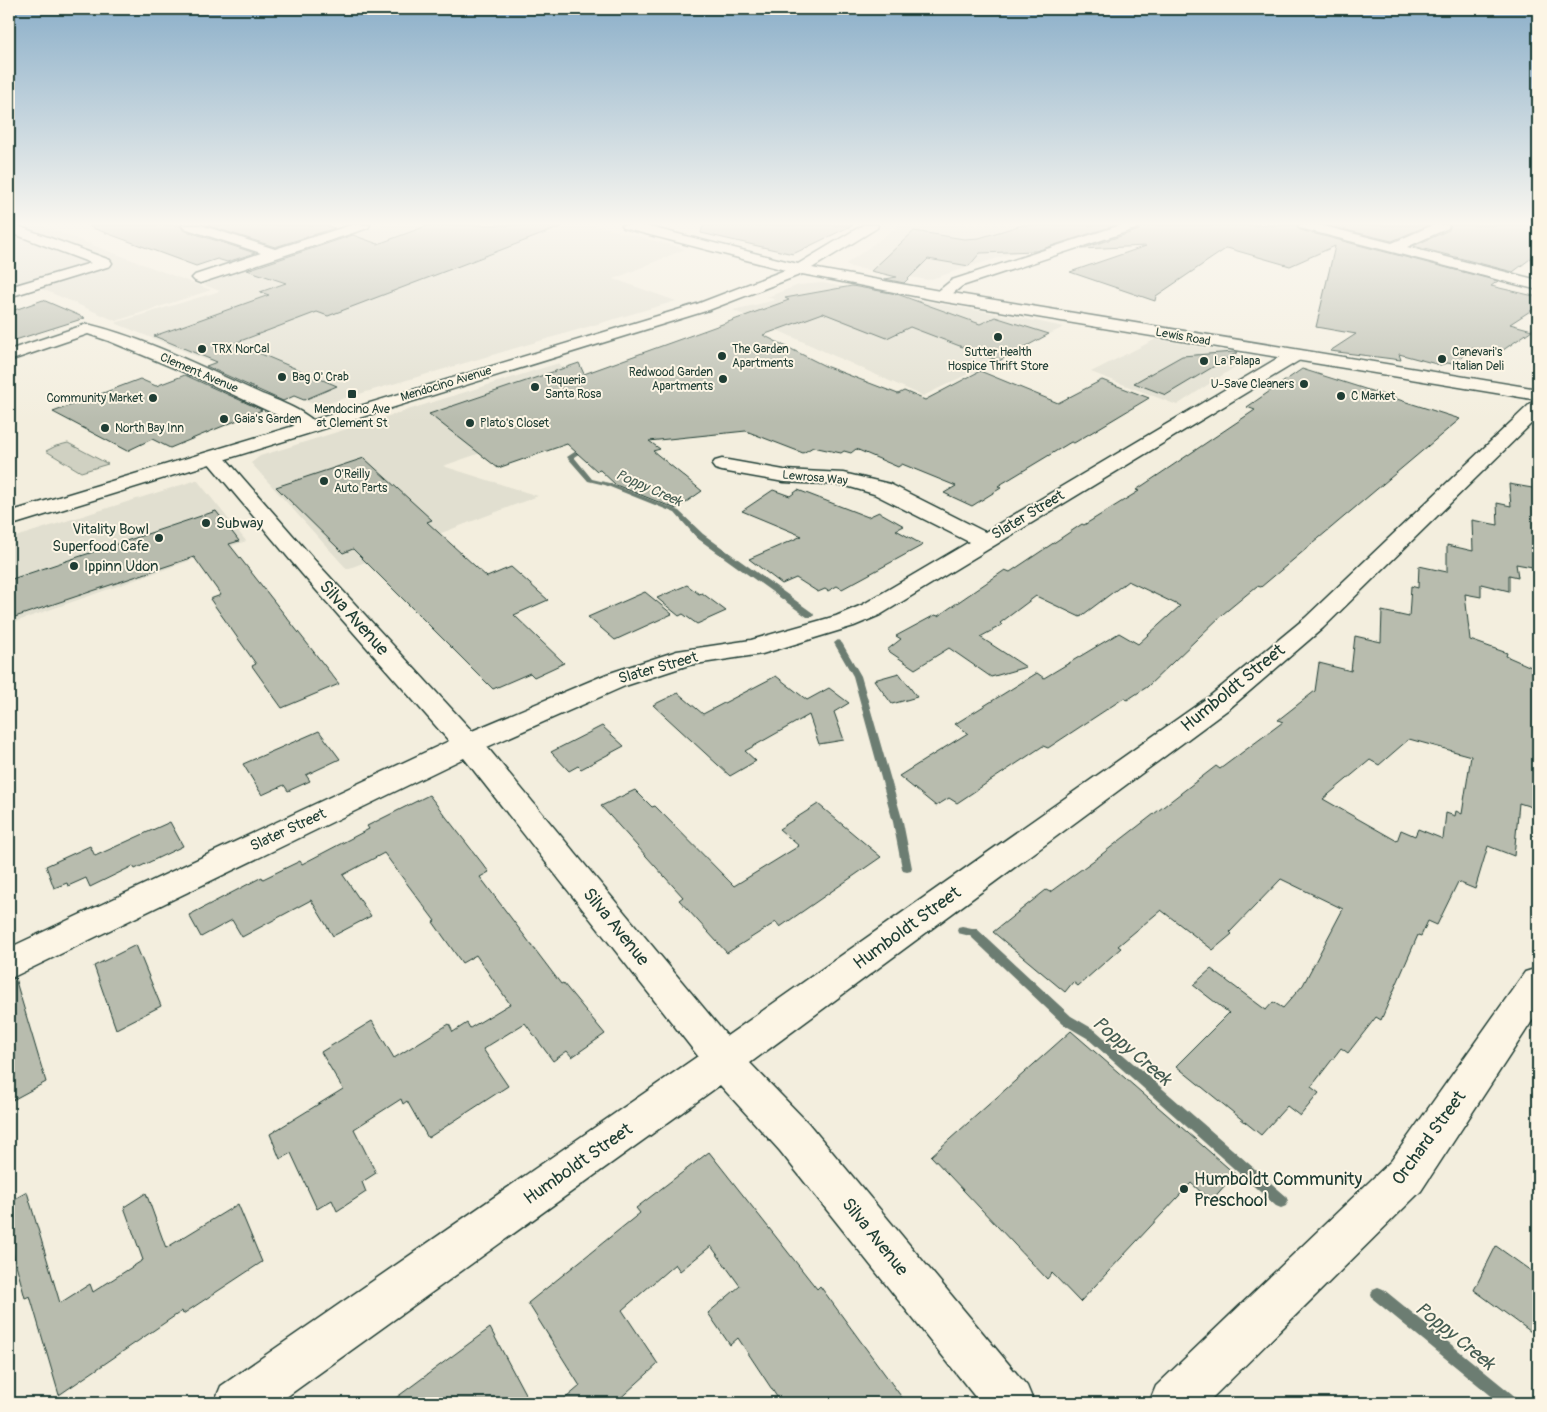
<svg xmlns="http://www.w3.org/2000/svg" width="1547" height="1412" font-family="Pangolin,sans-serif">
<rect width="100%" height="100%" fill="#f3eede"/>
<filter id="ink" filterUnits="userSpaceOnUse"><feTurbulence type="fractalNoise" baseFrequency=".02" numOctaves="2"/><feDisplacementMap in="SourceGraphic" scale="10" xChannelSelector="R" yChannelSelector="G"/><feConvolveMatrix kernelMatrix="1 2 1 2 8 2 1 2 1" color-interpolation-filters="sRGB"/></filter>
<g filter="url(#ink)">
<!-- built -->
<path fill="#e1dfd0" d="M 9,225 L 40,225 L 211,290 L 116,321 L 40,288 L 9,298 Z
M 380,225 L 595,225 L 685,249 L 614,279 L 676,301 L 318,406 L 115,323 L 220,291 L 196,282 Z
M 900,225 L 1101,225 L 928,280 L 850,267 L 846,264 Z
M 822,283 L 1021,318 L 1064,327 L 923,396 L 733,310 L 776,300 L 767,297 L 799,285 Z
M 1156,339 L 1235,353 L 1241,356 L 1244,361 L 1177,405 L 1091,372 Z
M 559,363 L 593,414 L 443,466 L 538,496 L 347,569 L 251,463 L 260,456 Z
M 197,480 L 246,541 L 9,624 L 9,539 Z"/>
<!-- green -->
<path fill="#d0d1c2" stroke="#78877b" d="M 68,443 L 108,464 L 81,472 L 46,451 L 56,446 Z"/>
<g fill="none" stroke-linecap="round" stroke-linejoin="round">
<!-- stream -->
<path fill="#6c7d72" fill-rule="evenodd" d="M 587,444 L 590,446 L 589,447 L 574,457 L 592,479 L 609,483 L 679,511 L 703,534 L 813,613 L 814,615 L 813,617 L 807,617 L 697,538 L 675,513 L 605,485 L 588,481 L 567,457 Z
M 838,640 L 842,643 L 861,676 L 903,822 L 912,868 L 911,871 L 907,872 L 903,871 L 902,868 L 893,822 L 853,676 L 834,643 Z
M 962,926 L 977,929 L 1071,1016 L 1095,1030 L 1286,1196 L 1288,1201 L 1286,1206 L 1281,1208 L 1276,1206 L 1087,1038 L 1063,1024 L 970,936 L 958,933 L 957,930 L 958,927 Z
M 1378,1287 L 1383,1289 L 1517,1398 L 1519,1403 L 1500,1403 L 1373,1299 L 1371,1294 L 1373,1289 Z"/>
</g>
<!-- building -->
<path fill="#b8bcae" stroke="#1f3d34" fill-rule="evenodd" d="M 90,225 L 180,225 L 183,230 L 255,253 L 227,262 L 217,259 L 196,266 L 90,227 Z
M 206,225 L 325,225 L 335,228 L 275,247 Z
M 429,225 L 561,225 L 561,227 L 328,316 L 317,312 L 235,343 L 337,386 L 304,400 L 294,396 L 283,401 L 263,392 L 206,366 L 217,362 L 154,336 L 269,295 L 260,292 L 286,283 L 247,270 L 353,235 L 378,244 Z
M 703,225 L 853,225 L 793,254 L 701,233 Z
M 1022,225 L 1116,225 L 1036,251 L 980,253 L 969,266 L 928,259 L 904,283 L 885,279 L 897,277 L 871,271 L 914,231 L 964,239 L 979,238 Z
M 1142,225 L 1296,225 L 1300,230 L 1498,281 L 1491,286 L 1538,297 L 1538,306 L 1510,324 L 1532,330 L 1496,355 L 1473,348 L 1454,364 L 1447,363 L 1440,365 L 1399,354 L 1401,360 L 1330,351 L 1356,334 L 1316,327 L 1335,246 L 1290,266 L 1227,248 L 1156,296 L 1155,301 L 1070,272 L 1146,246 L 1081,249 L 1139,230 Z
M 1325,225 L 1429,225 L 1392,241 Z
M 1451,225 L 1538,225 L 1538,253 L 1513,272 L 1413,246 L 1449,230 Z
M 852,286 L 897,294 L 980,324 L 995,317 L 1049,334 L 999,361 L 910,327 L 887,338 L 823,313 L 763,335 L 825,366 L 898,394 L 904,391 L 925,400 L 980,371 L 1058,403 L 1102,380 L 1149,398 L 1074,443 L 1071,442 L 998,486 L 1001,488 L 972,506 L 944,493 L 956,486 L 902,464 L 898,467 L 856,449 L 851,453 L 844,451 L 841,453 L 813,447 L 803,453 L 746,431 L 649,441 L 660,449 L 653,451 L 702,491 L 676,509 L 616,485 L 600,470 L 597,471 L 567,444 L 498,468 L 429,414 L 579,363 L 584,374 L 789,300 L 785,298 Z
M 43,300 L 85,318 L 9,342 L 9,312 Z
M 1234,352 L 1238,352 L 1166,395 L 1134,383 L 1182,356 Z
M 1302,369 L 1460,419 L 1261,587 L 1257,586 L 1223,614 L 1147,687 L 1127,700 L 1124,698 L 1048,748 L 1043,746 L 957,803 L 949,798 L 936,806 L 899,776 L 968,733 L 955,724 L 1037,673 L 1044,678 L 1119,633 L 1138,644 L 1180,606 L 1128,581 L 1080,617 L 1036,596 L 1000,623 L 1002,625 L 980,637 L 1026,667 L 991,677 L 949,648 L 915,669 L 887,650 L 901,639 L 896,636 L 935,615 L 938,616 L 1005,570 L 1010,572 L 1082,524 L 1084,525 L 1139,491 L 1136,490 L 1255,410 L 1247,407 Z
M 185,375 L 262,410 L 170,448 L 152,439 L 127,451 L 53,412 L 140,379 L 156,386 Z
M 364,458 L 432,520 L 427,522 L 487,577 L 511,567 L 548,600 L 514,615 L 564,663 L 534,677 L 530,673 L 493,689 L 353,549 L 343,553 L 276,487 Z
M 1509,484 L 1538,489 L 1538,568 L 1516,564 L 1518,577 L 1509,575 L 1509,591 L 1481,584 L 1481,597 L 1465,594 L 1470,640 L 1507,653 L 1506,656 L 1538,670 L 1538,809 L 1519,803 L 1514,856 L 1488,846 L 1475,889 L 1458,882 L 1437,925 L 1428,921 L 1421,936 L 1418,935 L 1381,1020 L 1376,1017 L 1348,1053 L 1341,1048 L 1311,1087 L 1319,1093 L 1300,1116 L 1287,1106 L 1261,1135 L 1176,1066 L 1229,1013 L 1193,985 L 1211,969 L 1266,1010 L 1273,1002 L 1283,1008 L 1303,985 L 1343,909 L 1281,879 L 1230,932 L 1232,934 L 1213,950 L 1161,910 L 1118,946 L 1121,948 L 1078,986 L 1073,982 L 1065,992 L 993,932 L 1046,890 L 1050,892 L 1097,858 L 1216,766 L 1220,769 L 1283,722 L 1278,720 L 1315,691 L 1319,663 L 1351,671 L 1355,636 L 1381,642 L 1382,611 L 1409,617 L 1411,586 L 1418,588 L 1419,566 L 1447,572 L 1447,545 L 1473,551 L 1472,520 L 1498,525 L 1497,503 L 1511,506 ZM 1409,739 L 1471,756 L 1462,814 L 1456,811 L 1455,816 L 1446,813 L 1443,839 L 1418,829 L 1415,836 L 1401,830 L 1397,841 L 1323,799 L 1370,760 L 1379,765 Z
M 773,490 L 790,496 L 798,490 L 868,517 L 879,512 L 904,526 L 896,530 L 923,545 L 842,589 L 837,586 L 828,591 L 825,589 L 818,592 L 796,578 L 782,584 L 749,559 L 802,536 L 742,511 Z
M 216,511 L 239,541 L 229,544 L 339,684 L 282,708 L 252,666 L 256,664 L 210,599 L 221,595 L 194,557 L 9,619 L 9,580 Z
M 687,585 L 699,594 L 702,593 L 726,611 L 697,624 L 683,614 L 679,616 L 657,598 Z
M 645,592 L 672,614 L 615,640 L 588,617 Z
M 899,673 L 917,697 L 892,704 L 874,680 Z
M 776,676 L 807,700 L 829,688 L 849,703 L 834,712 L 844,740 L 819,744 L 809,715 L 745,751 L 756,761 L 730,776 L 653,705 L 678,693 L 703,714 Z
M 602,726 L 624,746 L 581,769 L 578,766 L 569,771 L 551,752 Z
M 319,731 L 340,759 L 306,775 L 310,781 L 288,791 L 284,785 L 262,795 L 243,764 Z
M 635,790 L 652,807 L 655,806 L 734,886 L 799,846 L 779,829 L 818,804 L 881,857 L 780,927 L 776,922 L 727,953 L 679,900 L 683,897 L 601,806 Z
M 429,795 L 489,872 L 480,877 L 561,984 L 563,983 L 605,1034 L 572,1057 L 567,1051 L 553,1061 L 525,1023 L 483,1049 L 508,1086 L 428,1138 L 407,1101 L 403,1104 L 401,1099 L 354,1129 L 376,1173 L 362,1182 L 366,1192 L 337,1211 L 332,1200 L 317,1209 L 291,1153 L 280,1159 L 270,1134 L 343,1089 L 321,1052 L 372,1021 L 394,1058 L 449,1024 L 453,1032 L 467,1023 L 470,1028 L 510,1004 L 476,955 L 462,963 L 433,922 L 435,921 L 384,853 L 343,875 L 371,916 L 333,936 L 311,900 L 242,937 L 232,920 L 201,937 L 189,915 L 262,877 L 263,879 L 300,861 L 302,864 L 369,829 L 367,826 Z
M 170,822 L 183,846 L 135,869 L 133,866 L 90,887 L 86,878 L 68,886 L 67,883 L 54,888 L 46,866 L 90,846 L 95,856 Z
M 136,945 L 161,1006 L 116,1029 L 94,966 Z
M 15,978 L 46,1082 L 9,1102 L 9,981 Z
M 1071,1031 L 1235,1174 L 1211,1201 L 1191,1183 L 1080,1302 L 1052,1273 L 1047,1279 L 931,1156 Z
M 709,1152 L 817,1289 L 820,1286 L 906,1403 L 781,1403 L 738,1338 L 730,1345 L 708,1313 L 740,1286 L 711,1246 L 680,1271 L 675,1264 L 622,1310 L 658,1364 L 615,1403 L 560,1403 L 580,1386 L 528,1303 L 640,1213 L 636,1208 Z
M 27,1192 L 60,1303 L 90,1284 L 93,1292 L 143,1260 L 124,1207 L 146,1193 L 166,1248 L 238,1204 L 262,1262 L 183,1314 L 182,1311 L 59,1395 L 30,1296 L 25,1298 L 9,1238 L 9,1202 Z
M 1496,1246 L 1538,1276 L 1538,1337 L 1474,1290 Z
M 490,1328 L 530,1403 L 389,1403 Z"/>
<g fill="none" stroke-linecap="round" stroke-linejoin="round">
<defs>
<path id="minor" d="M 9,225 L 15,225 L 110,260 L 112,263 L 110,266 L 9,297 L 9,287 L 91,263 L 9,232 Z
M 182,225 L 201,225 L 275,249 L 351,225 L 370,225 L 368,228 L 200,283 L 195,281 L 192,278 L 195,275 L 261,253 L 184,228 Z
M 1121,225 L 1140,225 L 1138,228 L 962,286 L 946,299 L 940,301 L 932,296 L 952,280 Z
M 1298,225 L 1319,225 L 1392,243 L 1433,225 L 1449,225 L 1448,228 L 1407,247 L 1538,280 L 1538,290 L 1300,228 Z
M 87,324 C 145,338 200,366 255,391 C 272,399 307,410 318,426 L 315,430 L 301,430 L 279,416 L 191,375 L 109,341 L 88,334 L 9,361 L 9,350 Z
M 1294,351 L 1300,352 L 1303,356 L 1300,360 L 880,615 L 854,626 L 762,654 L 689,665 L 625,686 L 487,747 L 727,1036 L 1210,696 L 1305,618 L 1531,403 L 1538,401 L 1538,417 L 1323,628 L 1230,708 L 750,1063 L 808,1123 L 1027,1386 L 1034,1403 L 980,1403 L 780,1151 L 720,1085 L 278,1403 L 214,1403 L 221,1386 L 698,1056 L 464,758 L 9,979 L 9,948 L 449,741 L 302,574 L 207,461 L 204,457 L 207,453 L 214,451 L 221,453 L 318,564 L 472,731 L 607,674 L 677,651 L 751,640 L 836,616 L 862,605 L 969,542 L 874,494 L 843,485 L 784,482 L 722,471 L 715,469 L 712,465 L 715,461 L 722,459 L 784,470 L 843,473 L 890,484 L 985,532 L 1288,352 Z
M 1538,968 L 1538,1012 L 1421,1191 L 1207,1403 L 1149,1403 L 1156,1386 L 1391,1161 L 1525,972 Z"/>
<path id="major" d="M 622,225 L 642,225 L 798,264 L 863,225 L 878,225 L 877,228 L 812,268 L 940,291 L 1538,389 L 1538,400 L 940,301 L 802,274 L 709,310 L 9,526 L 9,512 L 697,304 L 785,270 L 623,228 Z"/>
</defs>
<!-- minor casing -->
<use href="#minor" stroke="#1f3d34" stroke-width="3"/>
<!-- major casing -->
<use href="#major" stroke="#1f3d34" stroke-width="3"/>
<!-- minor -->
<use href="#minor" fill="#fcf5e5" fill-rule="evenodd"/>
<!-- major -->
<use href="#major" fill="#fcf5e5" fill-rule="evenodd"/>
</g>
</g>
<!-- sky -->
<linearGradient id="sky" x2="0" y2="1"><stop stop-color="#8bafc9"/><stop offset="0.53" stop-color="#faf7f0"/><stop offset="1" stop-color="#faf7f0" stop-opacity="0"/></linearGradient>
<rect width="1547" height="422" fill="url(#sky)"/>
<!-- markers -->
<g fill="#1f3d34" stroke="#fcf5e5" stroke-width="2">
<circle cx="998" cy="337" r="5"/>
<circle cx="202" cy="349" r="5"/>
<circle cx="722" cy="356" r="5"/>
<circle cx="1442" cy="359" r="5"/>
<circle cx="1204" cy="361" r="5"/>
<circle cx="282" cy="377" r="5"/>
<circle cx="723" cy="379" r="5"/>
<circle cx="1304" cy="384" r="5"/>
<circle cx="535" cy="387" r="5"/>
<rect x="347" y="389" width="10" height="10" rx="2.5"/>
<circle cx="1341" cy="396" r="5"/>
<circle cx="153" cy="398" r="5"/>
<circle cx="224" cy="419" r="5"/>
<circle cx="470" cy="423" r="5"/>
<circle cx="105" cy="428" r="5"/>
<circle cx="324" cy="481" r="5"/>
<circle cx="206" cy="523" r="5"/>
<circle cx="159" cy="538" r="5"/>
<circle cx="74" cy="566" r="5"/>
<circle cx="1184" cy="1189" r="5"/>
</g>
<g text-anchor="middle" dominant-baseline="central" stroke-width="4" stroke-linejoin="round" paint-order="stroke">
<!-- far-street labels -->
<g font-size="12" fill="#1f3d34" stroke="#fcf5e5">
<text transform="translate(1183 337) rotate(10)">Lewis Road</text>
<text transform="translate(199 373) rotate(23)">Clement Avenue</text>
<text transform="translate(446 384) rotate(-17)">Mendocino Avenue</text>
<text transform="translate(815 478) rotate(5)">Lewrosa Way</text>
</g>
<!-- far-poi labels -->
<g font-size="12" fill="#1f3d34" stroke="#fcf5e5" text-anchor="start">
<text x="212" y="349">TRX NorCal</text>
<text x="732" y="349">The Garden<tspan x="732" dy="14">Apartments</tspan></text>
<text x="998" y="352" text-anchor="middle">Sutter Health<tspan x="998" dy="14">Hospice Thrift Store</tspan></text>
<text x="1452" y="352">Canevari's<tspan x="1452" dy="14">Italian Deli</tspan></text>
<text x="1214" y="361">La Palapa</text>
<text x="713" y="372" text-anchor="end">Redwood Garden<tspan x="713" dy="14">Apartments</tspan></text>
<text x="292" y="377">Bag O' Crab</text>
<text x="545" y="380">Taqueria<tspan x="545" dy="14">Santa Rosa</tspan></text>
<text x="1294" y="384" text-anchor="end">U-Save Cleaners</text>
<text x="1351" y="396">C Market</text>
<text x="143" y="398" text-anchor="end">Community Market</text>
<text x="352" y="409" text-anchor="middle">Mendocino Ave<tspan x="352" dy="14">at Clement St</tspan></text>
<text x="234" y="419">Gaia's Garden</text>
<text x="480" y="423">Plato's Closet</text>
<text x="115" y="428">North Bay Inn</text>
<text x="334" y="474">O'Reilly<tspan x="334" dy="14">Auto Parts</tspan></text>
</g>
<!-- far-water labels -->
<g font-size="14" font-style="italic" fill="#465d53" stroke="#fcf5e5">
<text transform="translate(649 488) rotate(24)">Poppy Creek</text>
</g>
<!-- street labels -->
<g font-size="15" fill="#1f3d34" stroke="#fcf5e5">
<text transform="translate(1028 515) rotate(-31)">Slater Street</text>
<text transform="translate(658 668) rotate(-16)">Slater Street</text>
<text transform="translate(288 830) rotate(-25)">Slater Street</text>
</g>
<!-- poi labels -->
<g font-size="15" fill="#1f3d34" stroke="#fcf5e5" text-anchor="start">
<text x="216" y="523">Subway</text>
<text x="149" y="529" text-anchor="end">Vitality Bowl<tspan x="149" dy="17">Superfood Cafe</tspan></text>
<text x="84" y="566">Ippinn Udon</text>
</g>
<!-- near-street labels -->
<g font-size="18" fill="#1f3d34" stroke="#fcf5e5">
<text transform="translate(354 618) rotate(48)">Silva Avenue</text>
<text transform="translate(1233 688) rotate(-39)">Humboldt Street</text>
<text transform="translate(616 927) rotate(51)">Silva Avenue</text>
<text transform="translate(907 928) rotate(-36)">Humboldt Street</text>
<text transform="translate(1429 1138) rotate(-54)">Orchard Street</text>
<text transform="translate(578 1164) rotate(-35)">Humboldt Street</text>
<text transform="translate(875 1237) rotate(51)">Silva Avenue</text>
</g>
<!-- near-poi labels -->
<g font-size="18" fill="#1f3d34" stroke="#fcf5e5" text-anchor="start">
<text x="1194" y="1179">Humboldt Community<tspan x="1194" dy="21">Preschool</tspan></text>
</g>
<!-- near-water labels -->
<g font-size="19" font-style="italic" fill="#465d53" stroke="#fcf5e5">
<text transform="translate(1132 1051) rotate(40)">Poppy Creek</text>
<text transform="translate(1455 1336) rotate(39)">Poppy Creek</text>
</g>
</g>
<!-- margin -->
<rect width="1547" height="1412" fill="none" stroke="#fcf5e5" stroke-width="30"/>
<rect x="15" y="15" width="1517" height="1382" fill="none" stroke="#1f3d34" stroke-width="2" filter="url(#ink)"/>
</svg>
